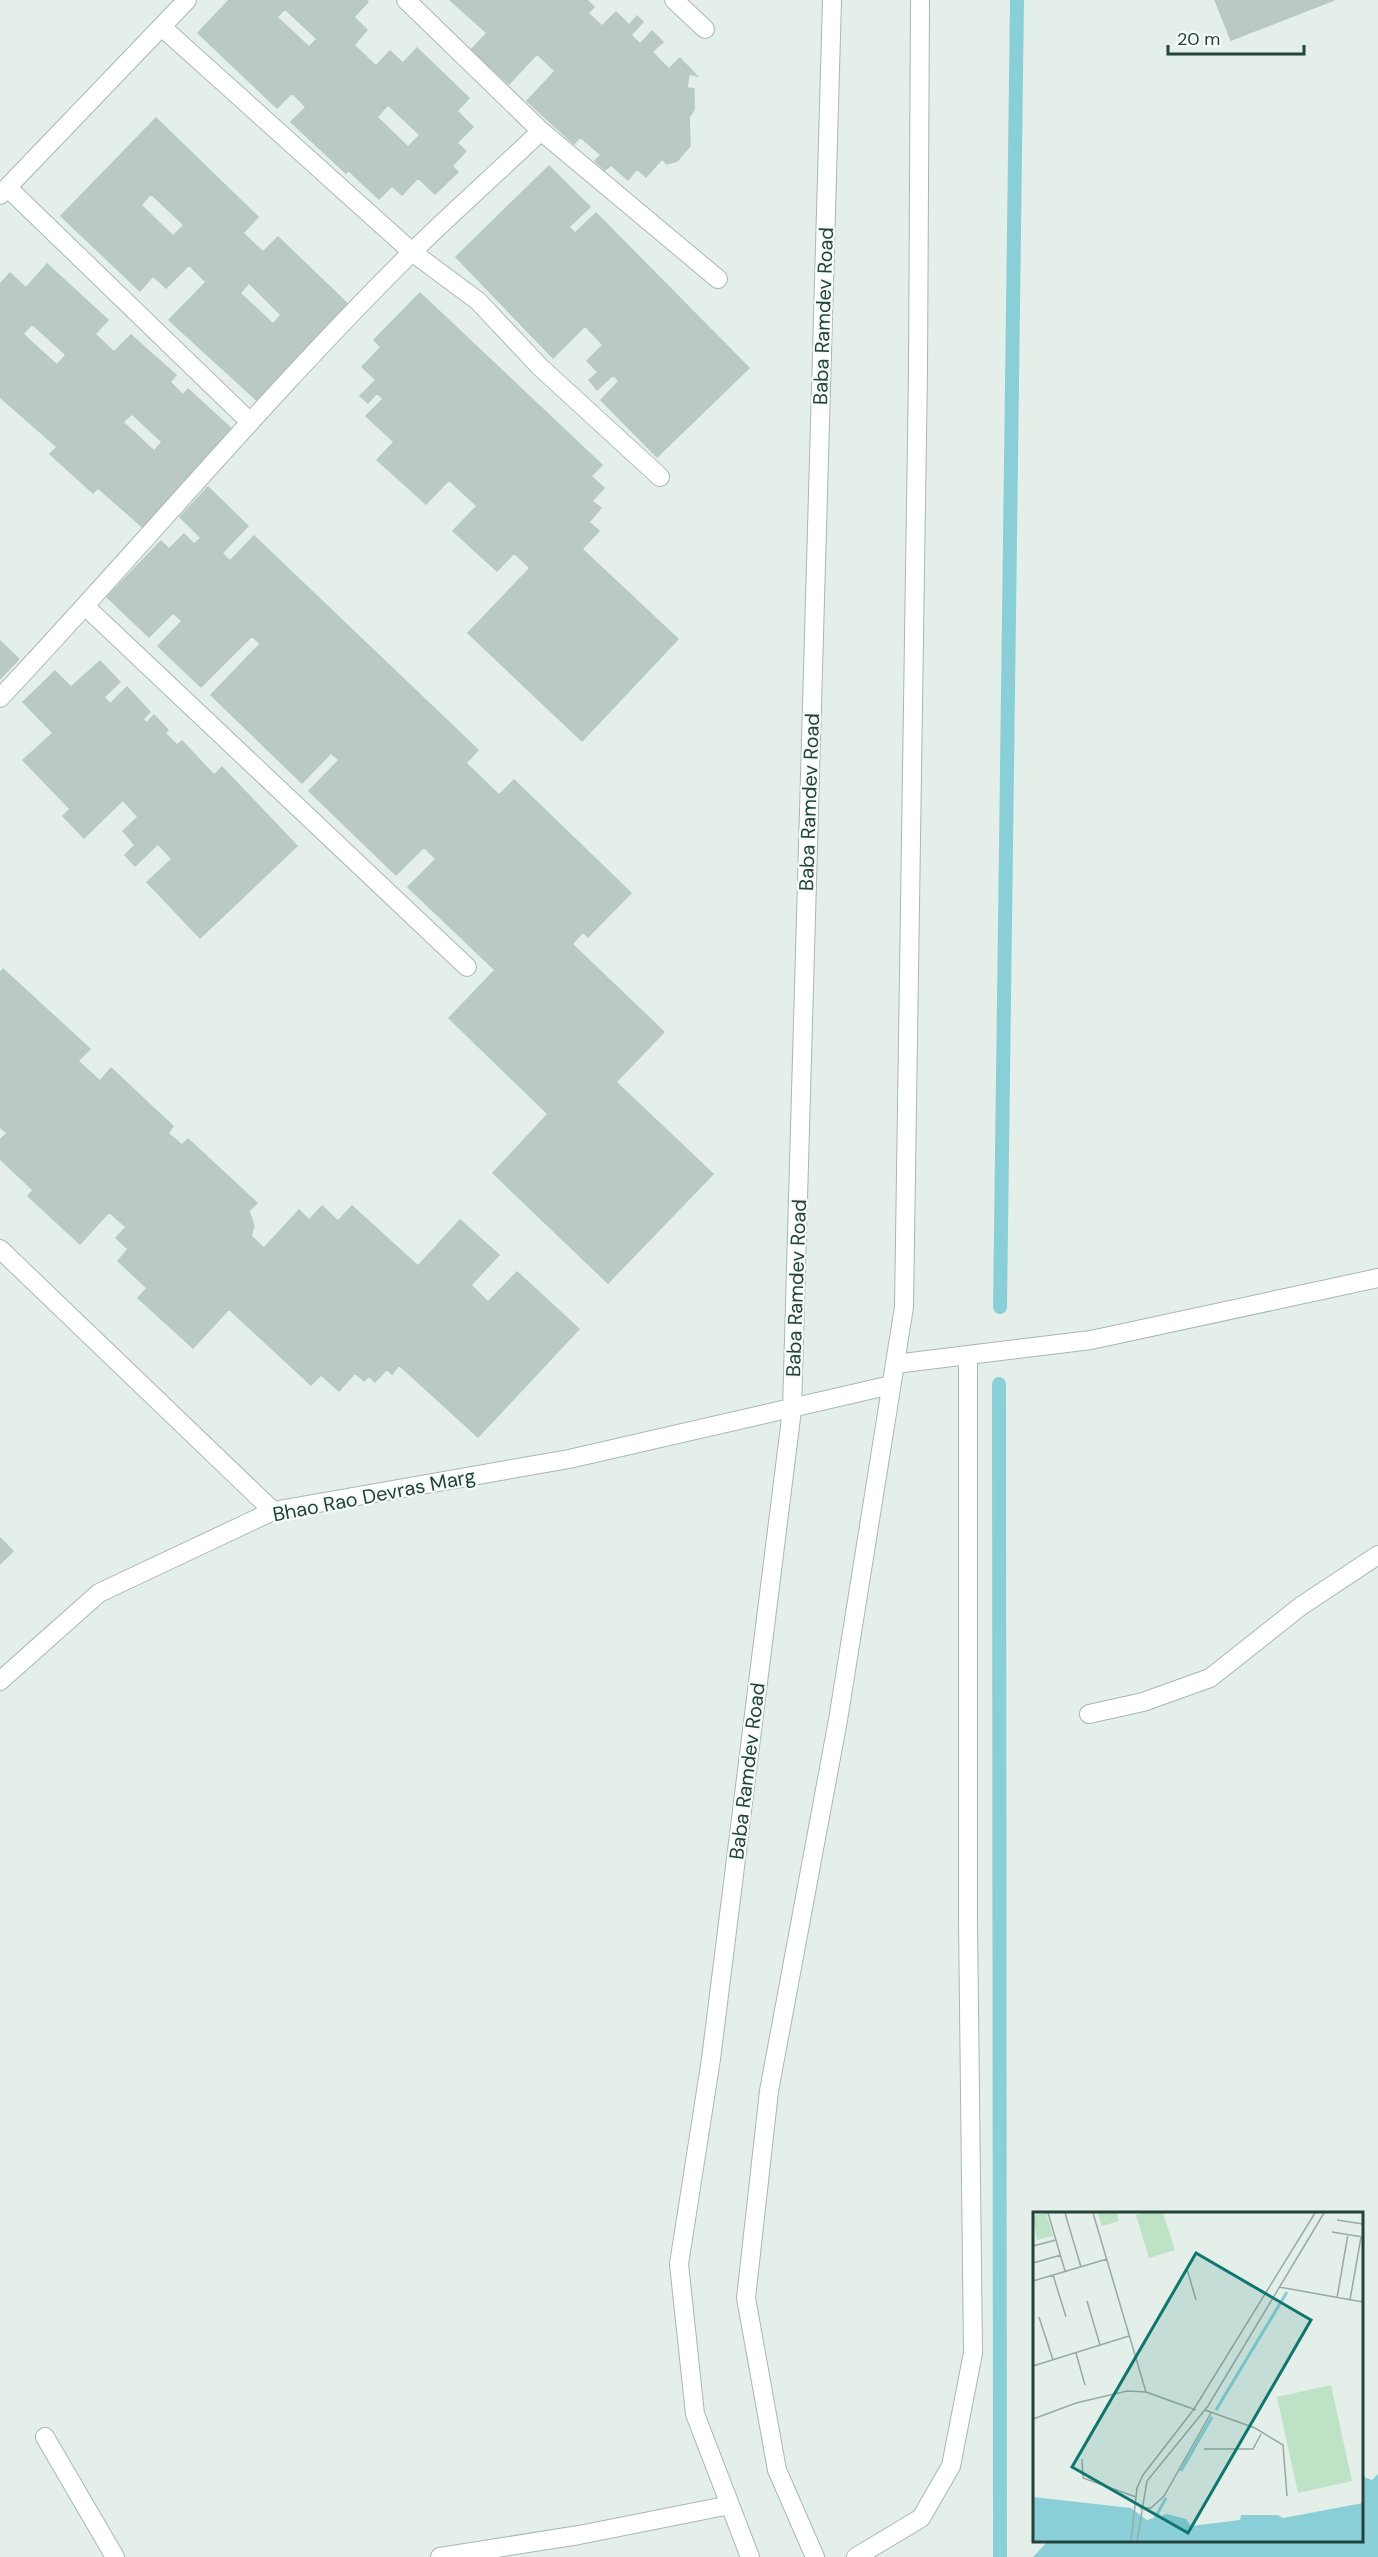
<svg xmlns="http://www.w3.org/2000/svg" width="1378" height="2557" font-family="'DM Sans',sans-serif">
<rect width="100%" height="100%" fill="#e5efea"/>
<!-- water -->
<path fill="#8acfd7" d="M 1378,2474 L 1378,2557 L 1033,2557 L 1049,2540 L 1362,2540 L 1362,2476 L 1372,2480 Z"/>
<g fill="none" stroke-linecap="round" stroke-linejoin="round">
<!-- stream -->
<path stroke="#8acfd7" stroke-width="14" d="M 1000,1307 L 1017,0
M 999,1384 L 1000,2557"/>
</g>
<!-- building -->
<path fill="#bacac3" stroke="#b7cac1" stroke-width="1.5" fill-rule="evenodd" d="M 229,0 L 366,0 L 368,2 L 354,17 L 367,30 L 354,45 L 376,66 L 390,51 L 403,63 L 417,48 L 469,98 L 457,111 L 473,127 L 457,143 L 466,151 L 452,166 L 458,172 L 435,194 L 418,178 L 402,195 L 392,186 L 379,199 L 348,170 L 346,173 L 291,122 L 306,107 L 292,93 L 277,108 L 198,33 ZM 285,9 L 317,39 L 309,47 L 277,17 ZM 388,105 L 420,135 L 408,147 L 377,117 Z
M 450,0 L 587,0 L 594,7 L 588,13 L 602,26 L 616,12 L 629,25 L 637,16 L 643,22 L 631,35 L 640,44 L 652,31 L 663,42 L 652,52 L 669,69 L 680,58 L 697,76 L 689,74 L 687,88 L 694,89 L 694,110 L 689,117 L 690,146 L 677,161 L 667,164 L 662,159 L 646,177 L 637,169 L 628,180 L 611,165 L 605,170 L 595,161 L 601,155 L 580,137 L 574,144 L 527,101 L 555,71 L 537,54 L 509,84 L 471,50 L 487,33 Z
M 1215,0 L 1334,0 L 1231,40 Z
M 156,118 L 258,217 L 243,233 L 263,252 L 278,237 L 355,311 L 263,406 L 169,320 L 206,282 L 189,265 L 166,288 L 153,276 L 140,291 L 61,216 ZM 151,194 L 184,225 L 173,236 L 141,205 ZM 249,283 L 281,315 L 273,324 L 240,293 Z
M 549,166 L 590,207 L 569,227 L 575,233 L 596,213 L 749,368 L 657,457 L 601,400 L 619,381 L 613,375 L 597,390 L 589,380 L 598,372 L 587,361 L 603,345 L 585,326 L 553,358 L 456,257 Z
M 47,264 L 108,320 L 95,334 L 114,352 L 131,335 L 176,375 L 170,382 L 183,395 L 188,389 L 236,433 L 146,530 L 98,488 L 93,493 L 50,454 L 57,447 L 0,397 L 0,284 L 10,273 L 26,288 ZM 32,324 L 66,355 L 57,365 L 23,334 ZM 132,414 L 162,442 L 154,451 L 123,422 Z
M 420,293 L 602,465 L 591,476 L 604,488 L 592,501 L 601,508 L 589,522 L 599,531 L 582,549 L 678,639 L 582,741 L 468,633 L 530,568 L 514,553 L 497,571 L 453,531 L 477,506 L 449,480 L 426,504 L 377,460 L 394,442 L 366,416 L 383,399 L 377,393 L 368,403 L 360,396 L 376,380 L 362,367 L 381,347 L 374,340 Z
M 208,487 L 248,526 L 222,553 L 230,561 L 254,536 L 478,750 L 466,763 L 499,795 L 514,780 L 631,893 L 588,937 L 583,932 L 572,944 L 664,1032 L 616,1082 L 713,1174 L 608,1283 L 493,1173 L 548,1114 L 449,1018 L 495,970 L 408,887 L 436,859 L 424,847 L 396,875 L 309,791 L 339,760 L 331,753 L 302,783 L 211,695 L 260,644 L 252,636 L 201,687 L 158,646 L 182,621 L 173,613 L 149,637 L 107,597 L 161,541 L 169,549 L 184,534 L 194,544 L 201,538 L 180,517 Z
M 0,641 L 19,659 L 0,679 Z
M 100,661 L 120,682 L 104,697 L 110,704 L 127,687 L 150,712 L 143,719 L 147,723 L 154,715 L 168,730 L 165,733 L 177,745 L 182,741 L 214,775 L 222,767 L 297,846 L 200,938 L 147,882 L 172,859 L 158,844 L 135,866 L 125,855 L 135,845 L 123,831 L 138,817 L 123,800 L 84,838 L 63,816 L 70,809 L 23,760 L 53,733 L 23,702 L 55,671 L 71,687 Z
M 3,969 L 90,1049 L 78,1061 L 100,1081 L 111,1068 L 173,1126 L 168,1133 L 182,1145 L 188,1139 L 257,1203 L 249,1211 L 254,1226 L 251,1236 L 264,1248 L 299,1210 L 309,1220 L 322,1206 L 338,1221 L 352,1206 L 418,1266 L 460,1220 L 499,1255 L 471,1285 L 488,1302 L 517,1272 L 579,1329 L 478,1437 L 399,1365 L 392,1374 L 387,1369 L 375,1382 L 369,1376 L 364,1381 L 355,1373 L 339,1391 L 321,1375 L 311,1385 L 229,1309 L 193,1348 L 138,1298 L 147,1288 L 118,1261 L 128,1249 L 116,1238 L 126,1227 L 109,1212 L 80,1244 L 28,1196 L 33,1190 L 0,1159 L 0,1140 L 7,1133 L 0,1127 L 0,973 Z
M 0,1538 L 13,1551 L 0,1564 Z"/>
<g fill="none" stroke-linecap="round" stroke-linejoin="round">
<defs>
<path id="minor" d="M 406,0 L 541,131 L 718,279
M 674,0 L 705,29
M 163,28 L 412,252 L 478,301 L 539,366 L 660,477
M 8,188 L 250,422
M 0,195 L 187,0
M 86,607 L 467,967
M 0,698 C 138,551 268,395 412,252 C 454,211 498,172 541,131
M 0,1249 L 273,1511
M 895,1364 L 1091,1340 L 1378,1278
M 0,1681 L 99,1593 L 273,1511 L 569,1459 L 891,1385
M 1089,1714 L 1143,1702 L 1210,1678 L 1301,1606 L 1378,1555
M 45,2437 L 115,2557
M 440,2557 L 579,2535 L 730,2505
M 750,2557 L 695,2414 L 679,2264 L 711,2059 L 792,1410 L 832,0
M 815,2557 L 777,2470 L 746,2298 L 769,2091 L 838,1720 L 904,1307 L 918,370 L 920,0
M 856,2557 L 921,2518 L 951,2466 L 973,2353 L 968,1920 L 968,1355"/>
</defs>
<!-- minor casing -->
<use href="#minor" stroke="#a7b8b1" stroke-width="20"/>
<!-- minor -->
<use href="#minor" stroke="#fff" stroke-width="18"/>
</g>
<g text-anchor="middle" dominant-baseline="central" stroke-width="4.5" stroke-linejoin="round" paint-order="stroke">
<!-- street labels -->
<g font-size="20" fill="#224339" stroke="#f7fbf9">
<text transform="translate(823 316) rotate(-88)">Baba Ramdev Road</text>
<text transform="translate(809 802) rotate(-88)">Baba Ramdev Road</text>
<text transform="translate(796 1288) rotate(-88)">Baba Ramdev Road</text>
<text transform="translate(374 1495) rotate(-11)">Bhao Rao Devras Marg</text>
<text transform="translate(747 1771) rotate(-83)">Baba Ramdev Road</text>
</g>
</g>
<!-- overview -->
<g transform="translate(1033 2212)">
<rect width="330" height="330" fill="#e5efea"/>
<path d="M 13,1 L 20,24 L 4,28 L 0,3 ZM 65,1 L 84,1 L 86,9 L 69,14 ZM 109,1 L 130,1 L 142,38 L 116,46 L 103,3 ZM 298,173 L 319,269 L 265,281 L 244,185 Z" fill="#bde2c5"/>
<path d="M 0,285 L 98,296 L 114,308 L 134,302 L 153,307 L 158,314 L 207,308 L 208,303 L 245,303 L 250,306 L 330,291 L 330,329 L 0,329 Z" fill="#8acfd7"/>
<path fill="none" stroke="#8acfd7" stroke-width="3" d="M 183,198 L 254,80M 148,259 L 179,205M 122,306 L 133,286"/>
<path fill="none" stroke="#97aaa3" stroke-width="1.5" d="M 15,1 L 32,59M 32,1 L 48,55M 60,1 L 113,180M 304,8 L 330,12M 299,20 L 330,25M 0,34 L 23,28M 0,51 L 28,43M 154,57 L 163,88M 20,63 L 33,105M 0,69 L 74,47M 246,75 L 330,90M 304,86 L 315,22M 317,88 L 328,25M 54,89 L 67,133M 6,105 L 20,148M 43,141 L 52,173M 0,154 L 96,124M 172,198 L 222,216 L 250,233 L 254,284M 0,207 L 43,191 L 94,179 L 113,180 L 163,198M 171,237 L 220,237 L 228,222M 49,247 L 50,266 L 103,285M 107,296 L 118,296 L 131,284 L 178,201M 98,329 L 104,276 L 110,263 L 161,197 L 282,1M 104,329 L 114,269 L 175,194 L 291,1"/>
<path fill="#0f766e" fill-opacity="0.15" stroke="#0f766e" stroke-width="3" d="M 163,41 L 278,108 L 155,321 L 39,255 Z"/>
<rect width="330" height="330" fill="none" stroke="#224339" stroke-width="3"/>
</g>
<!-- scale -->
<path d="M1168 45v9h136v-9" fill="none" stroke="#224339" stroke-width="3"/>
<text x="1177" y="45" font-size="18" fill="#224339" stroke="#f7fbf9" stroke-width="4.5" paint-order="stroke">20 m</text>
</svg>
